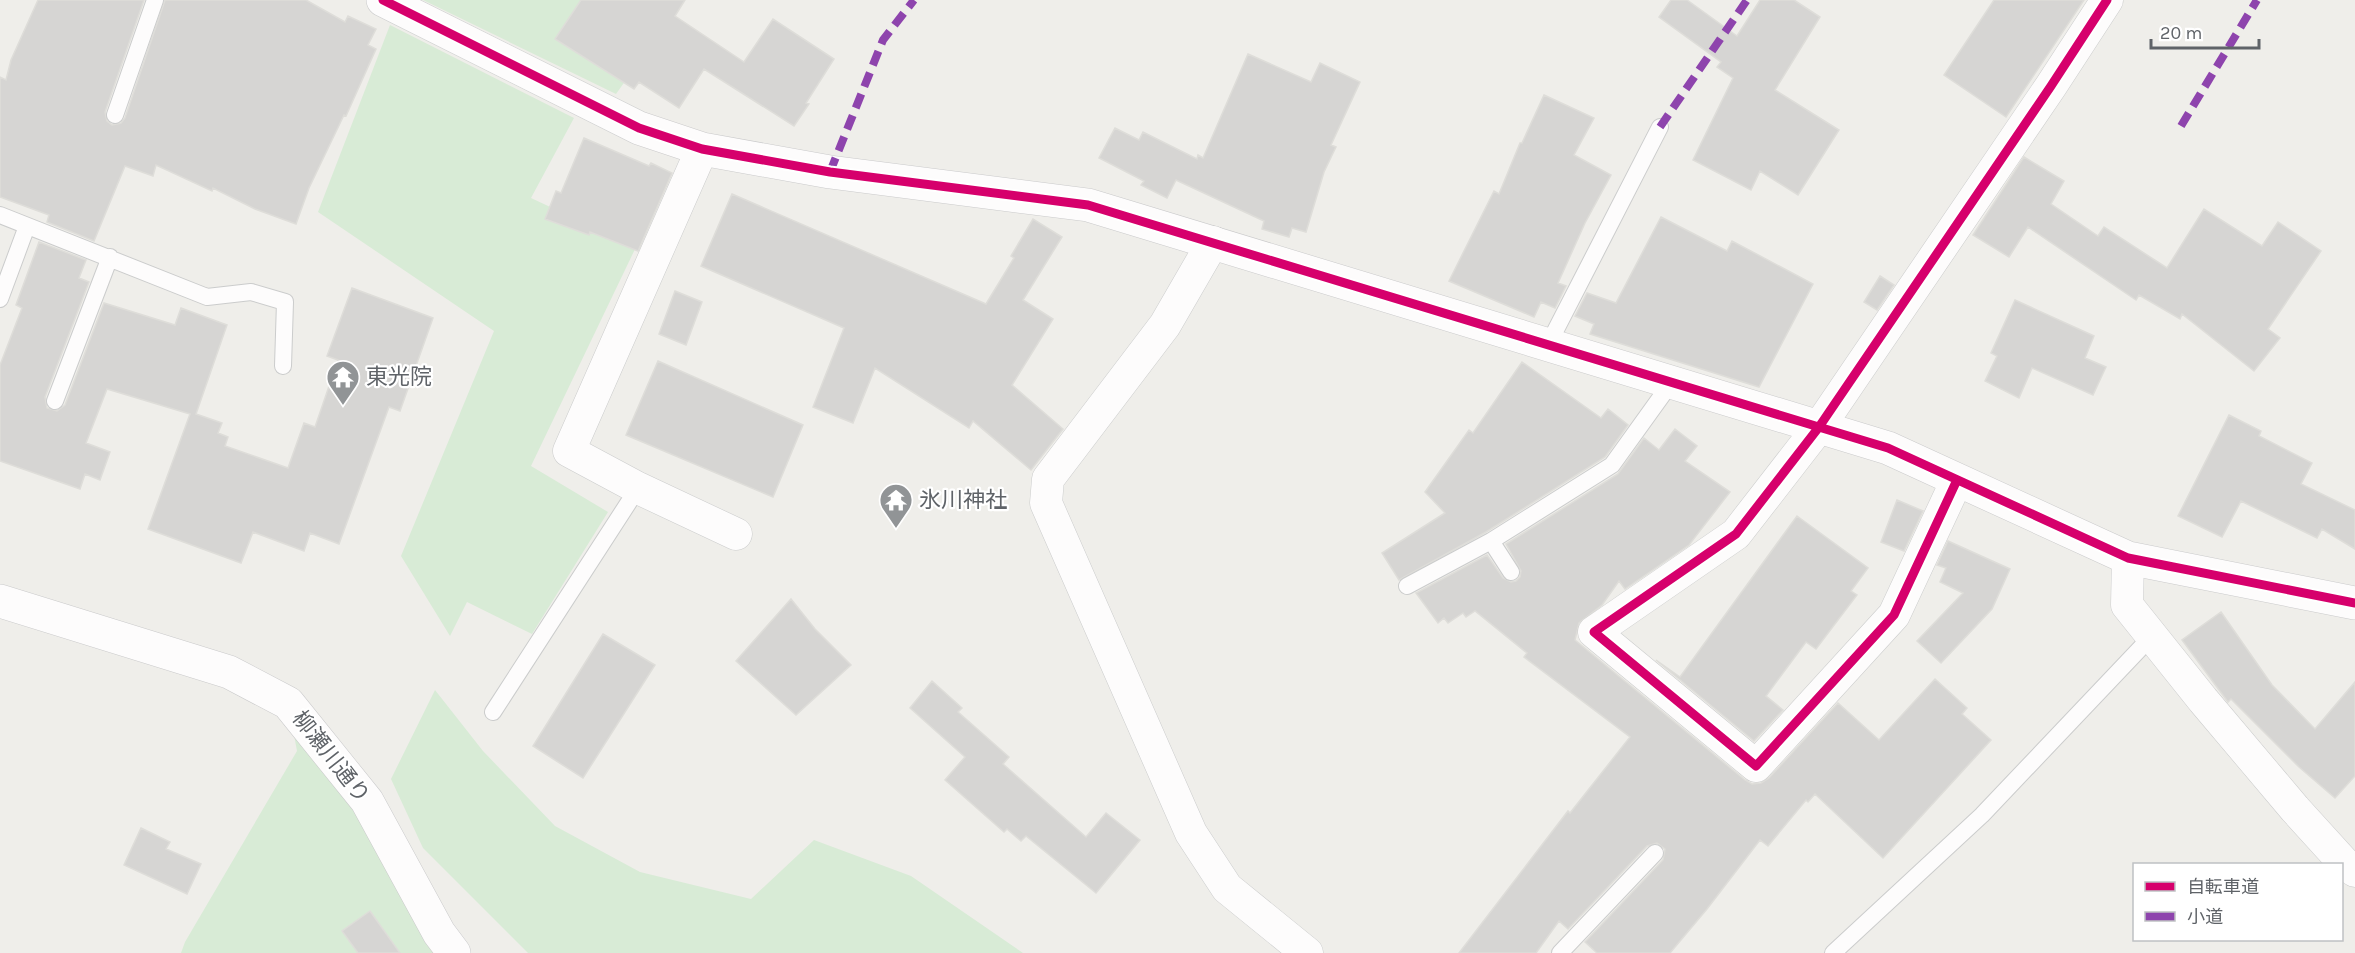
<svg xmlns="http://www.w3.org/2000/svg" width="2355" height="953" font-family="Karla,'Noto Sans JP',sans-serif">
<rect width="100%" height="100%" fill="#efeeea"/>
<!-- green -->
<path fill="#d8ebd6" d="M 423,0 L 683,0 L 616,94 Z
M 390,25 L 574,118 L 531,198 L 636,247 L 531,466 L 608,512 L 532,634 L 467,602 L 450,636 L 401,556 L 494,331 L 318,212 Z
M 435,690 L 483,751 L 555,826 L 640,872 L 751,899 L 814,840 L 911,876 L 1023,953 L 528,953 L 423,848 L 391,779 Z
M 288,703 L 454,953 L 181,953 L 185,942 L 297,751 Z"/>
<!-- building -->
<path fill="#d6d5d3" stroke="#deddd9" stroke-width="1.5" d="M 38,0 L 144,0 L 105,112 L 107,121 L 112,125 L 121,123 L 125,118 L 165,0 L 306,0 L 345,22 L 348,16 L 376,29 L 368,45 L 376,49 L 346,116 L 344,115 L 309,188 L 296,224 L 255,209 L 213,188 L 212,191 L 156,165 L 153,176 L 125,166 L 94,241 L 47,222 L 49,215 L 0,197 L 0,77 L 6,80 L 11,60 Z
M 581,0 L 685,0 L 675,16 L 744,62 L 773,19 L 834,59 L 806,103 L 809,104 L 794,126 L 704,69 L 679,108 L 639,82 L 634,89 L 555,39 Z
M 1671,0 L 1687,0 L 1737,36 L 1760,0 L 1794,0 L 1820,17 L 1775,90 L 1839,130 L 1798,195 L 1760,171 L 1751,190 L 1693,160 L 1733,78 L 1717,67 L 1721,62 L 1659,17 Z
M 1994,0 L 2084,0 L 2006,117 L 1944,75 Z
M 1248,54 L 1311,82 L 1320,63 L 1360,82 L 1331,145 L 1336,147 L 1324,172 L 1306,232 L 1292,228 L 1289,237 L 1262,229 L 1264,221 L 1176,180 L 1167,198 L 1141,185 L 1144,181 L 1099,158 L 1115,128 L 1139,140 L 1143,132 L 1197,159 L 1198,155 L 1203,158 Z
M 1544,95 L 1594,118 L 1574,155 L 1611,175 L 1585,223 L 1558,283 L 1566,286 L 1555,308 L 1541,302 L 1534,317 L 1449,281 L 1494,191 L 1499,194 L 1520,143 L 1522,143 Z
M 584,138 L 649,166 L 651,163 L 672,173 L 638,251 L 590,232 L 589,235 L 545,219 L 556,191 L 561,193 Z
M 2024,157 L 2064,181 L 2051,204 L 2098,236 L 2104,227 L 2167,268 L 2204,209 L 2262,246 L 2278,222 L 2321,251 L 2268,329 L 2280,338 L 2254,371 L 2182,314 L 2180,319 L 2139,295 L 2136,300 L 2028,227 L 2009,257 L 1973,235 Z
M 732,194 L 986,304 L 1014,258 L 1011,256 L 1033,219 L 1062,237 L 1023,300 L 1053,319 L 1012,385 L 1063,429 L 1031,470 L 973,421 L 969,428 L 875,368 L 853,423 L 813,407 L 844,328 L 701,266 Z
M 1661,217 L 1727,251 L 1732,241 L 1813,284 L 1759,387 L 1590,334 L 1594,324 L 1575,316 L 1587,293 L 1616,303 Z
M 39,242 L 86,260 L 79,278 L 89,282 L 45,397 L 47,408 L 57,411 L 65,405 L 104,303 L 175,325 L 181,308 L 227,325 L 196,414 L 222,423 L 218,433 L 228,437 L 225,446 L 288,468 L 304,423 L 315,427 L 338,360 L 327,356 L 352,288 L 433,318 L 400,411 L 389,407 L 339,544 L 310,533 L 304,551 L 253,532 L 241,563 L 148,529 L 190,414 L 107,389 L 86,443 L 110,452 L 100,480 L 85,474 L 80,489 L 0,461 L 0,365 L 22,308 L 16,305 Z
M 1880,276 L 1894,285 L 1877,310 L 1864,302 Z
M 675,291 L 702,302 L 686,345 L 659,334 Z
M 2015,300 L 2094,336 L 2085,358 L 2106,367 L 2093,395 L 2032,368 L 2019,398 L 1985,381 L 1997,356 L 1991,353 Z
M 658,361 L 803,425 L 773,497 L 626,435 Z
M 1522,362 L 1601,418 L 1608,409 L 1628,425 L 1605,457 L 1486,532 L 1399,580 L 1382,553 L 1445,513 L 1425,492 L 1469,430 L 1473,433 Z
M 2229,415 L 2261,431 L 2259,436 L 2312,463 L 2301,484 L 2355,510 L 2355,549 L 2322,529 L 2317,538 L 2241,501 L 2222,537 L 2178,516 Z
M 1675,429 L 1697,446 L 1685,461 L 1730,492 L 1689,545 L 1625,589 L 1619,581 L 1602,605 L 1579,623 L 1575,640 L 1745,780 L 1752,784 L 1761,783 L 1769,778 L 1838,703 L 1879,740 L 1935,679 L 1967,708 L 1962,714 L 1991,740 L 1883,858 L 1815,794 L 1808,802 L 1806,800 L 1768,846 L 1760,840 L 1707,909 L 1670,953 L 1597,953 L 1585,942 L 1663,860 L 1665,849 L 1657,843 L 1647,846 L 1568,929 L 1559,921 L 1536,953 L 1459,953 L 1568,811 L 1570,813 L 1630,737 L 1524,657 L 1527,653 L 1475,611 L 1466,617 L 1463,613 L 1448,623 L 1444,618 L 1438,623 L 1416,593 L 1487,555 L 1503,578 L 1511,582 L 1516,581 L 1520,577 L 1521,571 L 1506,544 L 1618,474 L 1644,438 L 1659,450 Z
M 1897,500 L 1923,511 L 1904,551 L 1881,542 Z
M 1797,516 L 1868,568 L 1851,591 L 1857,595 L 1816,649 L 1806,642 L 1766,696 L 1783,710 L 1754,741 L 1656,660 L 1680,677 Z
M 1948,541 L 2010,569 L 1992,609 L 1941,663 L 1917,641 L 1963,593 L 1940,582 L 1946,568 L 1937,565 Z
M 791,599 L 815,629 L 851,665 L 796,715 L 736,661 Z
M 2221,612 L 2272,685 L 2315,729 L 2355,682 L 2355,776 L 2335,798 L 2299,767 L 2231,699 L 2228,702 L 2182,640 Z
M 603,634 L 655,665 L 583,778 L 533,746 Z
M 932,681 L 962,708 L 958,712 L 1009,757 L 1003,764 L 1086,837 L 1106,813 L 1140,840 L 1096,893 L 1026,836 L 1021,841 L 1007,829 L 1004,832 L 945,780 L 965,757 L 910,708 Z
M 141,828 L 170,842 L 166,849 L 201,864 L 187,894 L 124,865 Z
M 370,911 L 400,953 L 358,953 L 342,931 Z"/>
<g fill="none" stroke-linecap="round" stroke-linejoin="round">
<defs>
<path id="lane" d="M 115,115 L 155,0
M 0,215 L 207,297 L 251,292 L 285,302 L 283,366
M 0,299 L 27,226
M 1548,345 L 1660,127
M 55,401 L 110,257
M 1491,541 L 1511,572
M 1407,586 L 1491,541 L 1612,465 L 1671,383
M 493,712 L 638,488
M 1560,953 L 1655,853
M 1833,953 L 1982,815 L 2152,636"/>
<path id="street" d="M 702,149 L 569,451 L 638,488 L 736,534
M 1213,242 L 1165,325 L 1048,479 L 1046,503 L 1191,833 L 1227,888 L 1307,953
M 1957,480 L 1894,615 L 1756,766 L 1594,632 L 1736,534 L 1819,427 L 2051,86 L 2107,0
M 2128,558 L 2127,605 L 2203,700 L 2295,809 L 2344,863 L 2355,871"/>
<path id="secondary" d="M 383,0 L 639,128 L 702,149 L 830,172 L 1088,205 L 1888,448 L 2128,558 L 2355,603
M 0,601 L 229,672 L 288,703 L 367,801 L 439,933 L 454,953"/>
</defs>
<!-- lane casing -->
<use href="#lane" stroke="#cbcccc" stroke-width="18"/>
<!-- street casing -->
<use href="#street" stroke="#cbcccc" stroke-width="33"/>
<!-- secondary casing -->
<use href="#secondary" stroke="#cacacb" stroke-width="34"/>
<!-- lane -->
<use href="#lane" stroke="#fdfcfc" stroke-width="16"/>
<!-- street -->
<use href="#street" stroke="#fdfcfc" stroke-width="32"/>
<!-- secondary -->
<use href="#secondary" stroke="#fdfcfc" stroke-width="33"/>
<!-- quiet -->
<path stroke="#8e44ad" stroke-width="8" stroke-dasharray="15 8" stroke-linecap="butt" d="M 2181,126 L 2257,0
M 1660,127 L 1747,0
M 830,172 L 883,40 L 914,0"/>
<defs>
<path id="cycleway" d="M 383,0 L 639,128 L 702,149 L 830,172 L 1088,205 L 1888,448 L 2128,558 L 2355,603
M 1957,480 L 1894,615 L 1756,766 L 1594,632 L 1736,534 L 1819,427 L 2051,86 L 2107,0"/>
</defs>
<!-- cycleway casing -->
<use href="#cycleway" stroke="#fff" stroke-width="13"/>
<!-- cycleway -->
<use href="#cycleway" stroke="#d6006c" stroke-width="9"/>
</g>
<!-- icons -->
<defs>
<symbol id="temple-pin" viewBox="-11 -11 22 30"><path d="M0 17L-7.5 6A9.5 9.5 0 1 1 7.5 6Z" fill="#919496" stroke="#fff"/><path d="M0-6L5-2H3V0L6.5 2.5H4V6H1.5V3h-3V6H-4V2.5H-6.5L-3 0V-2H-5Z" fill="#fff"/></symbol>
</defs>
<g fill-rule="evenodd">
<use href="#temple-pin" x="324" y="358" width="38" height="52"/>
<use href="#temple-pin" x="877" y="481" width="38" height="52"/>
</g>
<g text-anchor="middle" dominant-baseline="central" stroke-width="4.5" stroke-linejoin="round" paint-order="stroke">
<!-- poi labels -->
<g font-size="22" fill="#5f6368" stroke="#fff" text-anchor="start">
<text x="366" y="377">東光院</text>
<text x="919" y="500">氷川神社</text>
</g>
<!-- street labels -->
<g font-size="22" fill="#5f6368" stroke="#fff">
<text transform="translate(331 757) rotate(52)">柳瀬川通り</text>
</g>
</g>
<!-- legend -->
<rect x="2133" y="863" width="210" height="78" fill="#ffffff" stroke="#bfc1c3" stroke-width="1.5"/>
<rect x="2145" y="882" width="30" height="9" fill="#d6006c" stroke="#bfc1c3" stroke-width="1.5"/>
<text x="2187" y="893" font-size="18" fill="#5f6368">自転車道</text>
<rect x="2145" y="912" width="30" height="9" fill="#8e44ad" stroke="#bfc1c3" stroke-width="1.5"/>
<text x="2187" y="923" font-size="18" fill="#5f6368">小道</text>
<!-- scale -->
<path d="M2151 39v9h108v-9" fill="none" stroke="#5f6368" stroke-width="3"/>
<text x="2160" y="39" font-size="18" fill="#5f6368" stroke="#ffffff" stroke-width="4.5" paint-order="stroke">20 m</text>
</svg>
